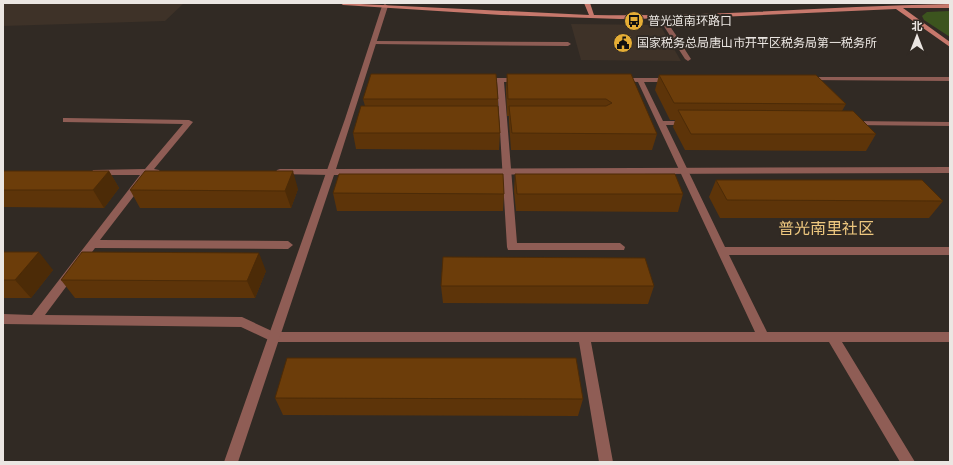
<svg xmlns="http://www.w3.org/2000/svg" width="953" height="465" font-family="'Source Sans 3','Noto Sans SC',sans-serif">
<rect width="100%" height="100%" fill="#312a24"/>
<!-- built -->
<path fill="#3e3228" d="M 3,3 L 184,3 L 165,21 L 3,26 Z
M 571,24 L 660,25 L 681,61 L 581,60 Z"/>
<!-- green -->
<path fill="#3c541e" d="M 950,11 L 950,37 L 924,20 L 922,16 L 927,12 Z"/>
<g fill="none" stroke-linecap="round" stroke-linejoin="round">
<!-- lane -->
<path fill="#8f5d55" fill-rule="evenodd" d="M 659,16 L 663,16 L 680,41 L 781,41 L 784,43 L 781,45 L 682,45 L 691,59 L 688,61 L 685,59 L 658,17 Z
M 374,41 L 568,42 L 571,44 L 568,46 L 372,44 L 372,42 Z
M 808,77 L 950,77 L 950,81 L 806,80 L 806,78 Z
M 484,78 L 520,78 L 523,80 L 520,82 L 504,82 L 517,243 L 620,243 L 625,247 L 624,250 L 508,250 L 507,247 L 497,82 L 482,81 L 481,80 Z
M 620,78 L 670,78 L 673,80 L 670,82 L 644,82 L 663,121 L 688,121 L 692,123 L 688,125 L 666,125 L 725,247 L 950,247 L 950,255 L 729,255 L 767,332 L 950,332 L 950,342 L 842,342 L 915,462 L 900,462 L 829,342 L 591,342 L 613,462 L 599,462 L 579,342 L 273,342 L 241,327 L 3,324 L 3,314 L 32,315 L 140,175 L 96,175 L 92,172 L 93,170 L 145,169 L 183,124 L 63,122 L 63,118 L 66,118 L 189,120 L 193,122 L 154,169 L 159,170 L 160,172 L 159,174 L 150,175 L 100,240 L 288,241 L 293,245 L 288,249 L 95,248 L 45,315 L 242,317 L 274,332 L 755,332 L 638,82 L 618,81 L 617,80 Z
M 849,121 L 950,122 L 950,126 L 852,125 L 849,125 Z
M 280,169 L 330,169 L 334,172 L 330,175 L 277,174 L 276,172 L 277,170 Z"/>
<!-- street -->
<path fill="#8f5d55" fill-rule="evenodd" d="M 385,4 L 388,6 L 336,169 L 950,167 L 950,173 L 334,175 L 238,462 L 224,462 L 345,119 L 382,6 Z"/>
<!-- secondary -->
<path fill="#c7786c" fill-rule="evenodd" d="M 340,3 L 589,15 L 584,3 L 590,3 L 594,15 C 713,17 832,6 950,4 L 950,8 L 903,8 L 950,42 L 950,47 L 896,9 L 696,18 L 620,19 L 501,15 L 343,5 Z"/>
</g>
<!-- wall -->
<path fill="#5d3409" d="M 507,74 L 631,74 L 657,134 L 652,150 L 511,150 L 509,122 L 509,116 L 507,116 L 506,90 Z
M 659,75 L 846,104 L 842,111 L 876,134 L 866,151 L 685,150 L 673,127 L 675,120 L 670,120 L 655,90 Z
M 363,99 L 498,99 L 498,106 L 500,133 L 499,150 L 356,149 L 353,133 L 365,106 Z
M 3,171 L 109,171 L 119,188 L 104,208 L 3,207 Z
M 515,174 L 683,194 L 678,212 L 516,211 L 514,191 Z
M 716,180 L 943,201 L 929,218 L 720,218 L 709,197 Z
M 298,189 L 291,208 L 140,208 L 130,190 Z
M 333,193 L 504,194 L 503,211 L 337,211 Z
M 3,252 L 53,270 L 31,298 L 3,298 Z
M 266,271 L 255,298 L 75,298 L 61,280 Z
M 441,286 L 654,286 L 648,304 L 443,303 Z
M 275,398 L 583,399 L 578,416 L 283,415 Z"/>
<!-- shaded-wall -->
<path fill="#4c2b07" d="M 109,171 L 119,188 L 104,208 L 93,190 Z
M 293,171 L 298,189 L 291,208 L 285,191 Z
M 39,252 L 53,270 L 31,298 L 15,280 Z
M 259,253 L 266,271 L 255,298 L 247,281 Z"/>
<!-- building -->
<path fill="#6c3d0a" stroke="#4c2b07" d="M 371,74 L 496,74 L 498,99 L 363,99 Z
M 507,74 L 631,74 L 657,134 L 512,133 L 509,106 L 606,106 L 612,103 L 606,99 L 508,99 Z
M 659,75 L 816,75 L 846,104 L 674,103 Z
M 361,106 L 498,106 L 500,133 L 353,133 Z
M 678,110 L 853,111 L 876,134 L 691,134 Z
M 3,171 L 109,171 L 93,190 L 3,190 Z
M 145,171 L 293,171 L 285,191 L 130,190 Z
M 339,174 L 503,174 L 504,194 L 333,193 Z
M 515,174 L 675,174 L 683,194 L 517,194 Z
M 716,180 L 922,180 L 943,201 L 727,200 Z
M 3,252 L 39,252 L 15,280 L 3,280 Z
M 82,252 L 259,253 L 247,281 L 61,280 Z
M 443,257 L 645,258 L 654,286 L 441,286 Z
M 287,358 L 576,358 L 583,399 L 275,398 Z"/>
<!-- icons -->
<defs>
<symbol id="bus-disc" viewBox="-11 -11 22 22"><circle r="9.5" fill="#e5ad35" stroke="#312a24"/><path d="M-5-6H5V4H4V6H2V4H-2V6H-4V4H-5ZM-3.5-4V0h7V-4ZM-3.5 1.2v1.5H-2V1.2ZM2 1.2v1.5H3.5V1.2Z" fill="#111"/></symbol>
<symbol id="civic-disc" viewBox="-11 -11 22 22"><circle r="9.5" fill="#e5ad35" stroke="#312a24"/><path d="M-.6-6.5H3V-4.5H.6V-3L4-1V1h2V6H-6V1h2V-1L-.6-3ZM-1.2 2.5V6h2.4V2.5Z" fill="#111"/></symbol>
</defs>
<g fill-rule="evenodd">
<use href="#bus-disc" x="623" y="10" width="22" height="22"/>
<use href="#civic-disc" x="612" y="32" width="22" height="22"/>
</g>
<g text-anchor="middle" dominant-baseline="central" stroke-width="4" stroke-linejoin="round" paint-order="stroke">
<!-- far-poi labels -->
<g font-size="12" fill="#ebe6e2" stroke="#312a24" text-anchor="start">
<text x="648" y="21">普光道南环路口</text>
<text x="637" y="43">国家税务总局唐山市开平区税务局第一税务所</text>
</g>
<!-- quarter labels -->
<g font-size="16" fill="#edc77f" stroke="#312a24">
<text x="826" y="229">普光南里社区</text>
</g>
</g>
<!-- border -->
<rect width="953" height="465" fill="none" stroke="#ebe6e2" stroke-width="8"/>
<!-- north arrow -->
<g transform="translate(917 36)" stroke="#312a24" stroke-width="3" paint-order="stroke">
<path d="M0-3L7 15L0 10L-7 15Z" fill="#ebe6e2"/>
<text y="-6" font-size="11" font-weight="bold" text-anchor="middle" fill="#ebe6e2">北</text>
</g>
</svg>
